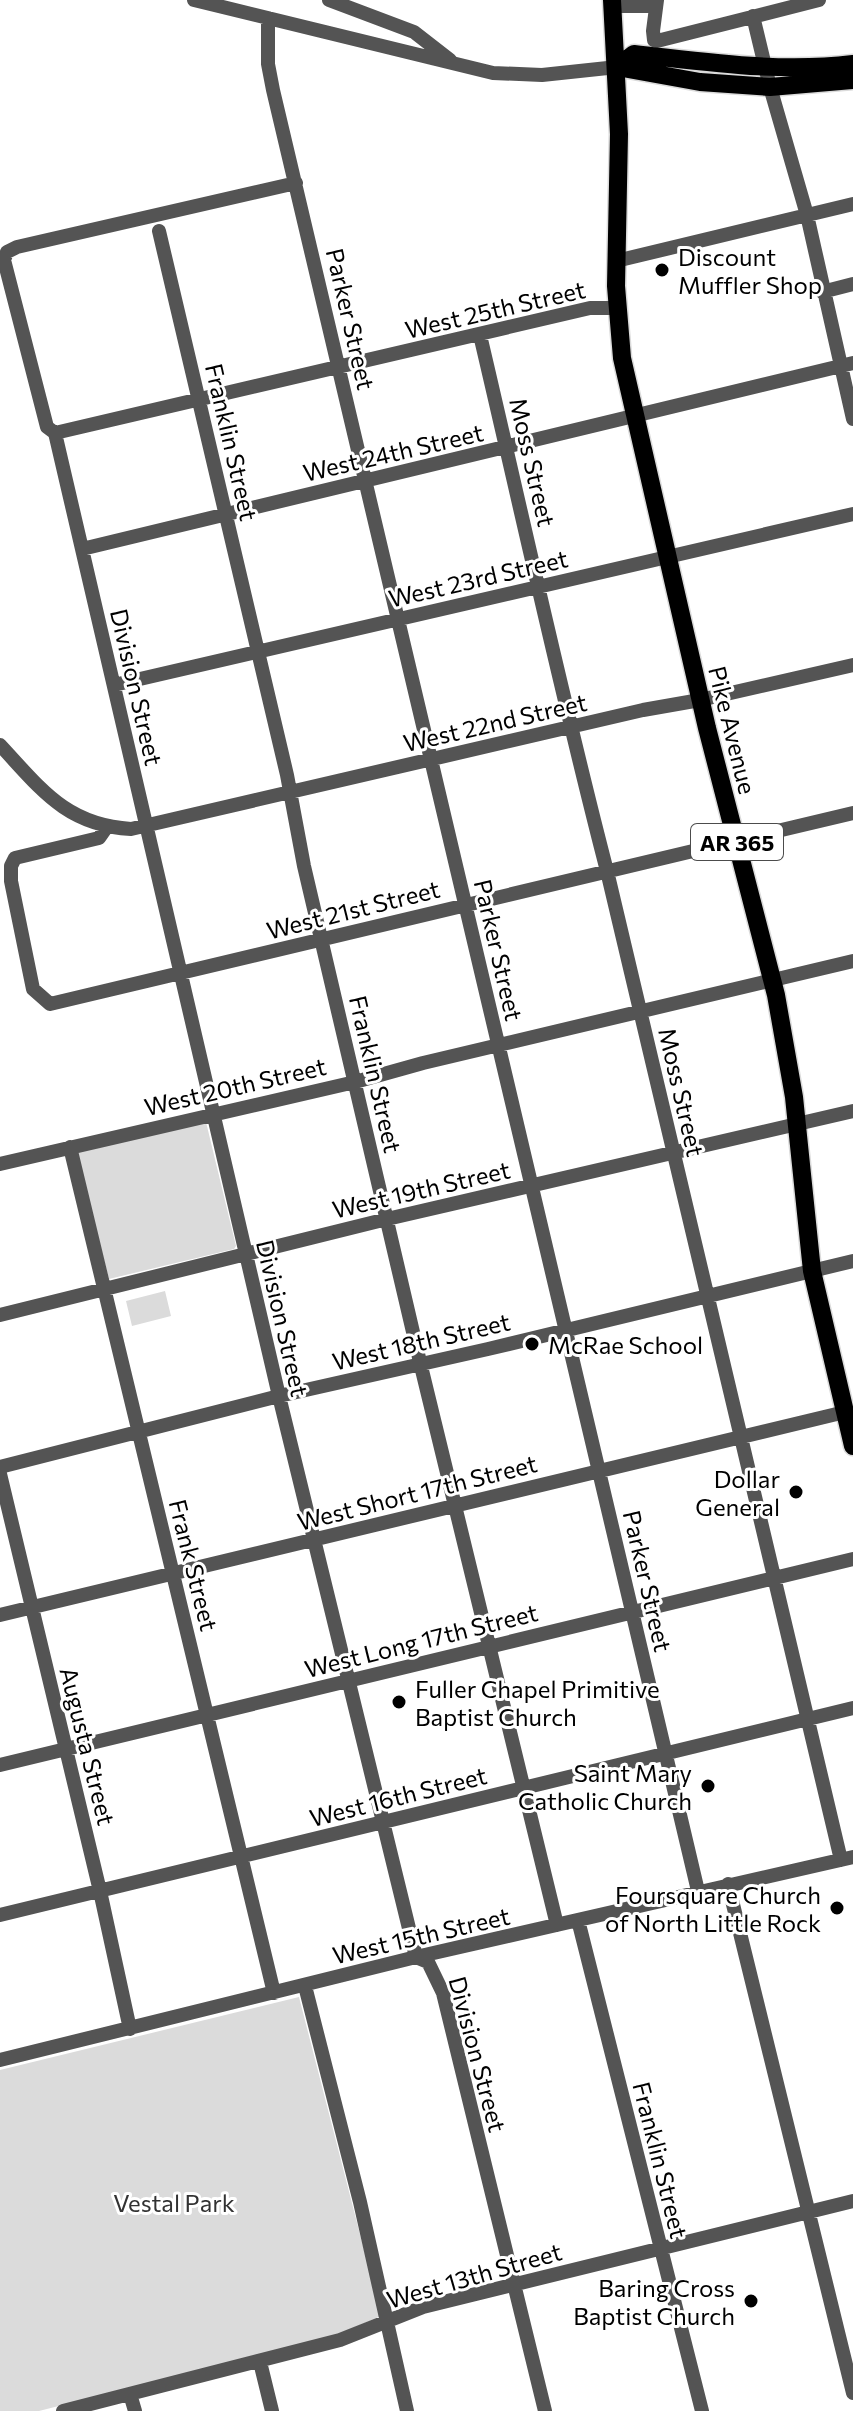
<svg xmlns="http://www.w3.org/2000/svg" width="853" height="2411" font-family="Commissioner,sans-serif">
<rect width="100%" height="100%" fill="#fff"/>
<!-- green -->
<path fill="#dbdbdb" d="M 206,1122 L 236,1246 L 234,1249 L 109,1279 L 77,1155 L 80,1150 Z
M 165,1291 L 171,1316 L 132,1326 L 126,1301 Z
M 299,1997 L 381,2316 L 334,2336 L 39,2411 L 0,2411 L 0,2070 Z"/>
<g fill="none" stroke-linecap="round" stroke-linejoin="round">
<defs>
<path id="major" d="M 612,0 L 619,134 L 616,286 L 622,358 L 707,728 L 776,995 L 794,1097 L 812,1271 L 853,1446
M 617,67 L 634,54 C 708,62 779,73 853,64
M 617,67 L 700,82 L 770,87 L 853,80"/>
</defs>
<!-- major casing -->
<use href="#major" stroke="#dbdbdb" stroke-width="21"/>
<!-- minor -->
<path stroke="#545454" stroke-width="14" d="M 194,0 L 493,73 L 542,75 L 617,67
M 329,0 L 414,32 L 450,60
M 657,0 L 653,31 L 654,40 L 657,41 L 819,0
M 613,6 L 656,6
M 753,16 L 770,87 L 807,215 L 853,419
M 268,18 L 268,64 L 273,90 L 698,1891
M 296,183 L 17,247 L 7,252 L 4,260 L 47,427 L 55,433 L 279,1396 L 416,1957 L 428,1962 L 443,1993 L 545,2411
M 159,231 L 287,775 L 304,866 L 420,1362 L 557,1925
M 616,261 L 853,204
M 822,292 L 853,284
M 480,335 C 522,514 561,694 607,871 L 841,1860
M 55,433 L 590,308 L 617,308
M 82,549 L 853,363
M 114,685 L 853,514
M 0,745 C 41,789 66,825 131,829 L 643,710 L 700,700 L 853,665
M 106,828 L 99,838 L 15,858 L 11,866 L 11,881 L 33,989 L 50,1004 L 853,813
M 70,1147 L 274,1993
M 0,1164 L 355,1082 L 423,1063 L 853,961
M 0,1315 L 387,1219 L 853,1111
M 0,1467 L 279,1396 L 488,1349 L 853,1261
M 0,1474 L 100,1891 L 130,2029
M 0,1615 L 845,1412
M 0,1765 L 853,1559
M 728,1884 L 853,2393
M 0,1915 L 853,1708
M 578,1920 L 702,2411
M 305,1986 L 360,2202 L 407,2411
M 0,2060 L 416,1957 L 853,1857
M 260,2362 L 272,2411
M 130,2394 L 135,2411
M 63,2411 L 340,2340 L 423,2307 L 853,2201"/>
<!-- major -->
<use href="#major" stroke="#000" stroke-width="18"/>
</g>
<!-- markers -->
<g fill="#000" stroke="#fff" stroke-width="3">
<circle cx="662" cy="270" r="8"/>
<circle cx="532" cy="1344" r="8"/>
<circle cx="796" cy="1492" r="8"/>
<circle cx="399" cy="1702" r="8"/>
<circle cx="708" cy="1786" r="8"/>
<circle cx="837" cy="1908" r="8"/>
<circle cx="751" cy="2301" r="8"/>
</g>
<g text-anchor="middle" dominant-baseline="central" stroke-width="6" stroke-linejoin="round" paint-order="stroke">
<!-- shield labels -->
<rect fill="#fff" stroke="#4c4c4c" stroke-width="2" x="691" y="824" width="92" height="36" rx="6"/>
<g font-size="22" font-weight="bold" fill="#000">
<text x="737" y="842">AR 365</text>
</g>
<!-- poi labels -->
<g font-size="24" fill="#000" stroke="#fff" text-anchor="end">
<text x="678" y="256" text-anchor="start">Discount<tspan x="678" dy="28">Muffler Shop</tspan></text>
<text x="548" y="1344" text-anchor="start">McRae School</text>
<text x="780" y="1478">Dollar<tspan x="780" dy="28">General</tspan></text>
<text x="415" y="1688" text-anchor="start">Fuller Chapel Primitive<tspan x="415" dy="28">Baptist Church</tspan></text>
<text x="692" y="1772">Saint Mary<tspan x="692" dy="28">Catholic Church</tspan></text>
<text x="821" y="1894">Foursquare Church<tspan x="821" dy="28">of North Little Rock</tspan></text>
<text x="735" y="2287">Baring Cross<tspan x="735" dy="28">Baptist Church</tspan></text>
</g>
<!-- street labels -->
<g font-size="24" fill="#000" stroke="#fff">
<text transform="translate(495 309) rotate(-13)">West 25th Street</text>
<text transform="translate(351 319) rotate(77)">Parker Street</text>
<text transform="translate(232 442) rotate(77)">Franklin Street</text>
<text transform="translate(393 452) rotate(-13)">West 24th Street</text>
<text transform="translate(533 462) rotate(77)">Moss Street</text>
<text transform="translate(478 578) rotate(-13)">West 23rd Street</text>
<text transform="translate(137 687) rotate(77)">Division Street</text>
<text transform="translate(495 722) rotate(-13)">West 22nd Street</text>
<text transform="translate(733 730) rotate(76)">Pike Avenue</text>
<text transform="translate(353 909) rotate(-14)">West 21st Street</text>
<text transform="translate(499 950) rotate(77)">Parker Street</text>
<text transform="translate(376 1074) rotate(77)">Franklin Street</text>
<text transform="translate(235 1086) rotate(-13)">West 20th Street</text>
<text transform="translate(682 1092) rotate(77)">Moss Street</text>
<text transform="translate(421 1189) rotate(-13)">West 19th Street</text>
<text transform="translate(283 1318) rotate(77)">Division Street</text>
<text transform="translate(421 1341) rotate(-13)">West 18th Street</text>
<text transform="translate(417 1492) rotate(-14)">West Short 17th Street</text>
<text transform="translate(194 1565) rotate(76)">Frank Street</text>
<text transform="translate(648 1581) rotate(77)">Parker Street</text>
<text transform="translate(421 1640) rotate(-14)">West Long 17th Street</text>
<text transform="translate(88 1746) rotate(76)">Augusta Street</text>
<text transform="translate(398 1796) rotate(-14)">West 16th Street</text>
<text transform="translate(421 1935) rotate(-13)">West 15th Street</text>
<text transform="translate(478 2054) rotate(75)">Division Street</text>
<text transform="translate(661 2160) rotate(76)">Franklin Street</text>
<text transform="translate(474 2275) rotate(-16)">West 13th Street</text>
</g>
<!-- park labels -->
<g font-size="24" fill="#323232" stroke="#fff">
<text x="174" y="2202">Vestal Park</text>
</g>
</g>
</svg>
